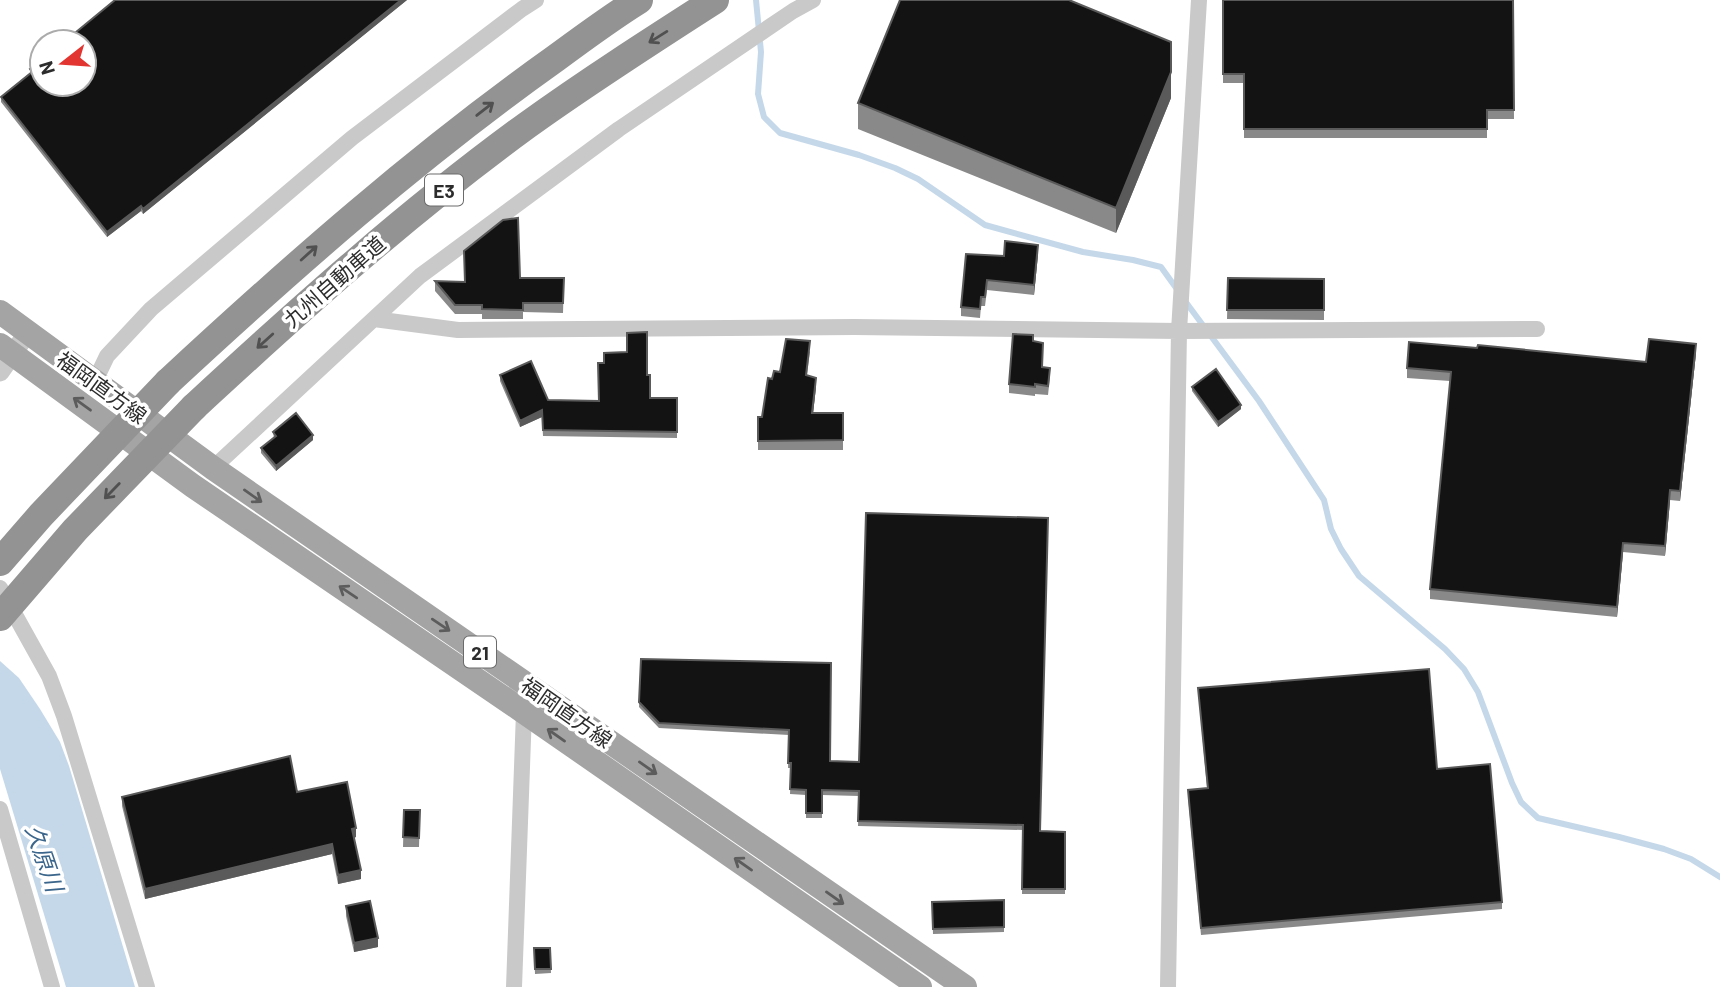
<svg xmlns="http://www.w3.org/2000/svg" width="1720" height="987" font-family="Barlow,'Noto Sans JP',sans-serif">
<rect width="100%" height="100%" fill="#fff"/>
<!-- water -->
<path fill="#c5d8ea" d="M 0,661 L 19,678 L 40,709 L 60,742 L 69,766 L 135,987 L 66,987 L 0,769 Z"/>
<g fill="none" stroke-linecap="round" stroke-linejoin="round">
<!-- stream -->
<path stroke="#c5d8ea" stroke-width="6" d="M 756,0 L 761,52 L 758,94 L 764,117 L 780,133 L 859,155 L 895,168 L 918,179 L 985,225 L 1083,252 L 1133,260 L 1161,267 L 1179,292
M 1185,301 L 1259,401 L 1324,500 L 1331,529 L 1341,549 L 1359,576 L 1445,649 L 1464,669 L 1478,692 L 1512,783 L 1521,802 L 1538,818 L 1619,837 L 1664,849 L 1691,859 L 1720,877"/>
<!-- minor -->
<path stroke="#c9c9c9" stroke-width="16" d="M 374,319 L 458,330 L 854,327 L 1179,331 L 1537,329
M 95,381 L 107,356 L 151,309 L 352,138 L 522,9 L 536,0
M 213,468 L 420,276 L 619,129 L 793,11 L 813,0
M 0,588 L 49,676 L 64,716 L 147,987
M 0,809 L 52,987
M 514,987 L 524,712
M 1168,987 L 1179,331 L 1199,0"/>
<!-- tertiary -->
<path stroke="#c9c9c9" stroke-width="19" d="M 0,372 L 28,332"/>
<!-- primary -->
<path stroke="#a4a4a4" stroke-width="24" d="M 0,312 L 213,468 L 965,987
M 0,345 L 193,486 L 524,712 L 920,987"/>
<!-- motorway -->
<path stroke="#939393" stroke-width="28" d="M 168,382 C 292,267 418,156 556,58 C 583,38 610,18 639,0
M 194,407 C 300,309 408,212 526,126 C 587,82 651,41 715,0"/>
<!-- motorway-bridge -->
<path stroke="#939393" stroke-width="28" d="M 0,562 L 41,515 L 168,382
M 0,617 L 75,530 L 194,407"/>
</g>
<!-- wall -->
<path fill="#898989" d="M 115,0 L 407,0 L 143,214 L 141,211 L 107,237 L 1,102 L 1,97 L 30,73 L 30,69 Z
M 1223,0 L 1513,0 L 1514,119 L 1487,119 L 1487,138 L 1244,138 L 1244,83 L 1223,83 Z
M 1171,98 L 1116,233 L 858,129 L 858,103 Z
M 1038,254 L 1034,295 L 987,290 L 985,306 L 981,306 L 980,318 L 961,316 L 961,307 L 1004,256 Z
M 520,278 L 564,278 L 563,313 L 523,312 L 523,319 L 482,319 L 482,314 L 455,314 L 435,291 L 435,281 L 465,282 Z
M 1228,278 L 1324,279 L 1324,320 L 1227,319 Z
M 1033,341 L 1042,367 L 1050,377 L 1048,395 L 1035,394 L 1035,396 L 1009,393 L 1009,384 Z
M 810,351 L 807,375 L 816,387 L 813,413 L 843,413 L 843,450 L 758,450 L 758,417 L 762,417 L 772,379 Z
M 1696,353 L 1680,501 L 1670,500 L 1665,556 L 1623,552 L 1617,617 L 1430,599 L 1430,589 L 1450,381 L 1407,378 L 1407,368 L 1646,362 Z
M 500,375 L 548,400 L 599,401 L 647,375 L 650,398 L 677,398 L 677,438 L 543,436 L 542,417 L 520,427 L 500,381 Z
M 1192,387 L 1241,409 L 1218,427 L 1192,391 Z
M 273,432 L 313,440 L 276,471 L 261,453 L 261,448 L 274,438 Z
M 641,659 L 831,663 L 830,761 L 859,762 L 1040,831 L 1065,832 L 1065,894 L 1022,894 L 1023,830 L 858,826 L 859,796 L 822,795 L 822,818 L 806,818 L 806,795 L 790,794 L 791,768 L 788,768 L 789,735 L 659,728 L 639,707 Z
M 1198,688 L 1437,769 L 1502,902 L 1502,909 L 1201,935 L 1188,797 L 1188,790 L 1207,788 Z
M 297,792 L 356,837 L 354,838 L 361,879 L 338,884 L 332,854 L 145,899 L 122,806 L 122,797 Z
M 404,810 L 420,810 L 419,847 L 403,847 Z
M 1004,900 L 1004,932 L 933,934 L 932,902 Z
M 346,906 L 378,947 L 354,952 L 346,916 Z
M 534,948 L 550,948 L 551,973 L 535,974 Z"/>
<!-- shaded-wall -->
<path fill="#5a5a5a" d="M 401,0 L 407,0 L 143,214 L 143,209 Z
M 1171,42 L 1171,98 L 1116,233 L 1116,208 Z
M 141,206 L 141,211 L 107,237 L 107,232 Z
M 1038,245 L 1038,254 L 1034,295 L 1034,285 Z
M 1696,344 L 1696,353 L 1680,501 L 1680,491 Z
M 816,378 L 816,387 L 812,423 L 812,413 Z
M 1241,405 L 1241,409 L 1218,427 L 1218,422 Z
M 542,410 L 542,417 L 520,427 L 520,421 Z
M 313,435 L 313,440 L 276,471 L 276,466 Z
M 1670,490 L 1670,500 L 1665,556 L 1665,546 Z
M 1623,543 L 1623,552 L 1617,617 L 1617,607 Z
M 356,828 L 356,837 L 352,838 L 352,829 Z
M 332,844 L 332,854 L 145,899 L 145,889 Z
M 361,870 L 361,879 L 338,884 L 338,875 Z
M 378,938 L 378,947 L 354,952 L 354,943 Z"/>
<!-- building -->
<path fill="#131313" stroke="#5a5a5a" stroke-width="2" d="M 115,0 L 401,0 L 143,209 L 141,206 L 107,232 L 1,97 L 32,72 L 30,69 L 42,60 L 42,84 L 84,84 L 84,42 L 64,42 Z
M 900,0 L 1069,0 L 1171,42 L 1171,72 L 1116,208 L 858,103 Z
M 1223,0 L 1513,0 L 1514,110 L 1487,110 L 1487,129 L 1244,129 L 1244,74 L 1223,74 Z
M 518,218 L 520,278 L 564,278 L 563,303 L 523,303 L 523,310 L 482,309 L 482,305 L 455,305 L 435,281 L 465,282 L 464,251 L 503,220 Z
M 1005,241 L 1038,245 L 1034,285 L 987,280 L 985,297 L 981,297 L 980,309 L 961,307 L 966,254 L 1004,256 Z
M 1228,278 L 1324,279 L 1324,310 L 1227,310 Z
M 647,332 L 647,375 L 650,375 L 650,398 L 677,398 L 677,432 L 543,430 L 542,410 L 520,421 L 500,375 L 531,361 L 548,400 L 599,401 L 598,363 L 604,363 L 604,353 L 627,352 L 627,333 Z
M 1013,334 L 1033,335 L 1033,341 L 1043,343 L 1042,367 L 1050,368 L 1048,386 L 1035,384 L 1035,387 L 1009,384 Z
M 786,339 L 810,341 L 806,375 L 816,378 L 812,413 L 843,413 L 843,440 L 758,441 L 758,417 L 762,417 L 768,378 L 772,379 L 774,371 L 780,372 Z
M 1649,339 L 1696,344 L 1680,491 L 1670,490 L 1665,546 L 1623,543 L 1617,607 L 1430,589 L 1451,372 L 1407,368 L 1409,342 L 1477,348 L 1478,345 L 1646,362 Z
M 1216,369 L 1241,405 L 1218,422 L 1192,387 Z
M 296,413 L 313,435 L 276,466 L 261,448 L 276,436 L 273,432 Z
M 866,513 L 1048,518 L 1040,831 L 1065,832 L 1065,889 L 1022,889 L 1023,825 L 858,821 L 859,791 L 822,790 L 822,813 L 806,813 L 806,790 L 790,789 L 791,763 L 788,763 L 789,730 L 659,723 L 639,702 L 641,659 L 831,663 L 830,761 L 859,762 Z
M 1429,669 L 1437,769 L 1490,764 L 1502,902 L 1201,928 L 1188,790 L 1208,788 L 1198,688 Z
M 290,756 L 297,792 L 347,782 L 356,828 L 352,829 L 361,870 L 338,875 L 332,844 L 145,889 L 122,797 Z
M 404,810 L 420,810 L 419,838 L 403,837 Z
M 1004,900 L 1004,927 L 933,929 L 932,902 Z
M 370,901 L 378,938 L 354,943 L 346,906 Z
M 534,948 L 550,948 L 551,969 L 535,969 Z"/>
<!-- one-way arrows -->
<defs><path id="oneway-shaft" d="M-6 0H5M1.5-3L5.5 0L1.5 3" fill="none" stroke-width="1.6" stroke-linecap="round" stroke-linejoin="round" transform="scale(1.75)"/></defs>
<g stroke="#505050">
<use href="#oneway-shaft" transform="translate(658 37) rotate(148)"/>
<use href="#oneway-shaft" transform="translate(485 109) rotate(-38)"/>
<use href="#oneway-shaft" transform="translate(309 253) rotate(-42)"/>
<use href="#oneway-shaft" transform="translate(265 341) rotate(138)"/>
<use href="#oneway-shaft" transform="translate(112 491) rotate(134)"/>
</g>
<g stroke="#5c5c5c">
<use href="#oneway-shaft" transform="translate(82 404) rotate(-144)"/>
<use href="#oneway-shaft" transform="translate(253 496) rotate(35)"/>
<use href="#oneway-shaft" transform="translate(348 592) rotate(-146)"/>
<use href="#oneway-shaft" transform="translate(441 625) rotate(34)"/>
<use href="#oneway-shaft" transform="translate(556 735) rotate(-145)"/>
<use href="#oneway-shaft" transform="translate(648 768) rotate(35)"/>
<use href="#oneway-shaft" transform="translate(743 864) rotate(-145)"/>
<use href="#oneway-shaft" transform="translate(835 898) rotate(35)"/>
</g>
<g text-anchor="middle" dominant-baseline="central" stroke-width="7" stroke-linejoin="round" paint-order="stroke">
<!-- shield labels -->
<g fill="#fff" stroke="#6b6b6b" stroke-width="2">
<rect x="425" y="174.5" width="38" height="31" rx="5"/>
<rect x="464" y="636.5" width="32" height="31" rx="5"/>
</g>
<g font-size="19" font-weight="bold" fill="#2c2c2c">
<text x="444" y="190">E3</text>
<text x="480" y="652">21</text>
</g>
<!-- street labels -->
<g font-size="21" fill="#2c2c2c" stroke="#fff">
<text transform="translate(334 281) rotate(-41)">九州自動車道</text>
<text transform="translate(102 387) rotate(36)">福岡直方線</text>
<text transform="translate(567 712) rotate(35)">福岡直方線</text>
</g>
<!-- water labels -->
<g font-size="23" font-style="italic" fill="#3c668c" stroke="#fff">
<text transform="translate(45 858) rotate(71)">久原川</text>
</g>
</g>
<!-- north arrow -->
<g transform="translate(63 63) rotate(253)"><circle r="33" fill="#ffffff" stroke="#ababab" stroke-width="2"/>
<path d="M0-5L12 26L0 18L-12 26Z" fill="#e23430"/>
<text y="-10" font-size="19" font-weight="bold" text-anchor="middle" fill="#2c2c2c">N</text>
</g>
</svg>
